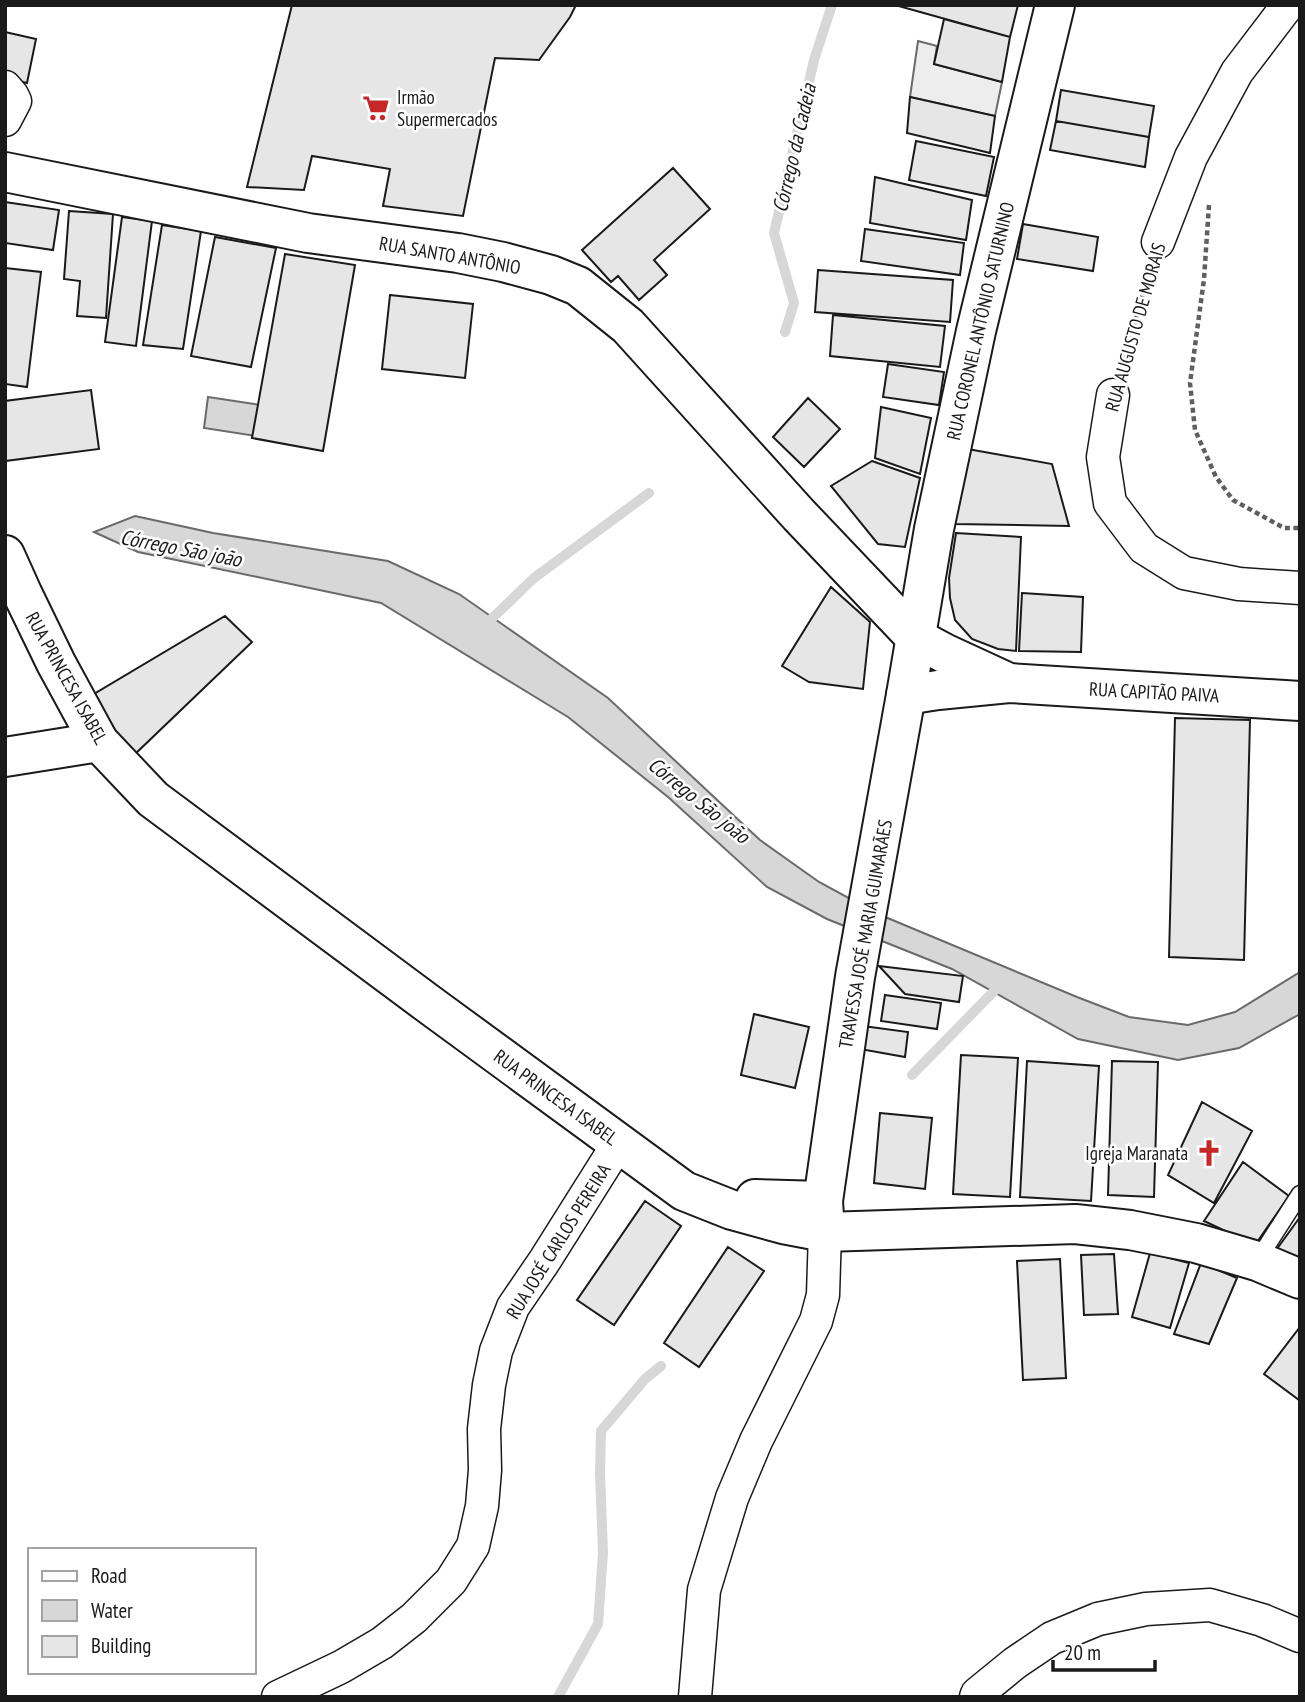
<svg xmlns="http://www.w3.org/2000/svg" width="1305" height="1702" font-family="'PT Sans Narrow',sans-serif">
<rect width="100%" height="100%" fill="#fff"/>
<!-- built -->
<path fill="#ededed" stroke="#6a6a6a" stroke-width="2" d="M 918,41 L 937,46 L 934,64 L 1002,82 L 995,116 L 910,97 Z"/>
<!-- water -->
<path fill="#d7d7d7" stroke="#6a6a6a" stroke-width="2" d="M 208,397 L 274,407 L 269,438 L 204,428 Z
M 135,516 L 213,533 L 388,561 L 459,594 L 608,698 L 760,840 L 819,882 L 878,914 L 1077,997 L 1129,1017 L 1188,1025 L 1235,1012 L 1300,972 L 1300,1014 L 1239,1048 L 1178,1060 L 1078,1039 L 952,969 L 827,919 L 767,887 L 668,797 L 568,717 L 381,603 L 138,552 L 94,532 Z"/>
<g fill="none" stroke-linecap="round" stroke-linejoin="round">
<!-- stream -->
<path stroke="#d7d7d7" stroke-width="10" d="M 785,332 L 794,303 L 774,233 L 814,60 L 832,5
M 483,627 L 534,578 L 649,493
M 912,1075 L 1000,985
M 558,1697 L 598,1624 L 603,1553 L 600,1473 L 601,1431 L 645,1379 L 661,1366"/>
</g>
<!-- building -->
<path fill="#e6e6e6" stroke="#1a1a1a" stroke-width="2" d="M 292,5 L 576,5 L 570,17 L 539,60 L 495,58 L 463,216 L 383,206 L 390,169 L 312,156 L 304,190 L 247,187 Z
M 895,5 L 1018,5 L 1010,37 Z
M 944,19 L 1010,37 L 1002,82 L 934,64 Z
M 5,32 L 36,39 L 27,83 L 5,78 Z
M 1061,90 L 1154,106 L 1149,137 L 1056,121 Z
M 910,97 L 995,116 L 990,153 L 907,133 Z
M 1056,121 L 1149,137 L 1145,167 L 1050,150 Z
M 916,141 L 994,157 L 986,196 L 909,180 Z
M 673,168 L 710,209 L 654,260 L 667,275 L 639,300 L 618,276 L 611,282 L 582,250 Z
M 875,177 L 972,200 L 966,240 L 870,223 Z
M 5,202 L 59,210 L 53,250 L 5,243 Z
M 69,211 L 113,214 L 106,318 L 77,316 L 80,281 L 64,279 Z
M 122,217 L 152,221 L 136,346 L 105,342 Z
M 1023,224 L 1098,237 L 1093,271 L 1017,259 Z
M 162,225 L 201,231 L 183,349 L 143,345 Z
M 865,229 L 964,243 L 960,275 L 861,261 Z
M 215,237 L 276,248 L 251,367 L 191,356 Z
M 285,254 L 355,265 L 323,451 L 252,438 Z
M 5,268 L 41,272 L 27,387 L 5,384 Z
M 818,270 L 953,280 L 950,322 L 815,312 Z
M 390,295 L 473,304 L 465,378 L 382,369 Z
M 833,315 L 945,326 L 940,367 L 830,356 Z
M 888,364 L 944,372 L 939,405 L 883,397 Z
M 91,390 L 99,449 L 5,461 L 5,401 Z
M 808,398 L 840,429 L 804,467 L 773,437 Z
M 881,407 L 931,418 L 920,474 L 875,458 Z
M 962,448 L 1052,464 L 1069,526 L 954,524 Z
M 872,461 L 920,478 L 905,547 L 878,544 L 831,486 Z
M 956,533 L 1021,537 L 1016,651 L 998,649 L 972,639 L 955,620 L 950,598 L 949,578 Z
M 831,587 L 870,622 L 863,689 L 809,682 L 782,666 Z
M 1022,593 L 1083,597 L 1081,652 L 1019,651 Z
M 225,616 L 252,642 L 134,755 L 105,728 L 94,694 Z
M 1175,718 L 1250,720 L 1244,960 L 1169,957 Z
M 879,966 L 963,976 L 959,1002 L 905,994 Z
M 885,995 L 941,1003 L 937,1029 L 881,1021 Z
M 754,1014 L 809,1027 L 795,1088 L 741,1075 Z
M 863,1026 L 908,1032 L 905,1057 L 860,1049 Z
M 961,1055 L 1018,1058 L 1010,1197 L 953,1194 Z
M 1027,1061 L 1099,1066 L 1091,1201 L 1020,1197 Z
M 1112,1061 L 1158,1062 L 1154,1197 L 1108,1195 Z
M 1202,1102 L 1252,1131 L 1214,1203 L 1168,1175 Z
M 880,1113 L 932,1118 L 925,1189 L 874,1183 Z
M 1243,1162 L 1289,1196 L 1255,1245 L 1204,1221 Z
M 645,1201 L 681,1226 L 614,1325 L 577,1300 Z
M 1300,1217 L 1300,1271 L 1274,1253 Z
M 728,1247 L 764,1271 L 699,1367 L 664,1343 Z
M 1150,1253 L 1189,1263 L 1170,1328 L 1132,1317 Z
M 1114,1254 L 1118,1314 L 1084,1315 L 1081,1255 Z
M 1060,1259 L 1066,1378 L 1023,1380 L 1017,1261 Z
M 1201,1263 L 1237,1278 L 1209,1344 L 1174,1334 Z
M 1300,1327 L 1300,1400 L 1299,1400 L 1264,1374 Z"/>
<g fill="none" stroke-linecap="round" stroke-linejoin="round">
<defs>
<path id="service" d="M 1257,1261 L 1300,1194"/>
<path id="minor" d="M 5,87 L 12,95 L 15,101 L 5,120
M 1158,242 L 1191,157 L 1237,72 L 1288,5
M 1113,395 L 1103,457 L 1110,503 L 1144,548 L 1184,573 L 1239,584 L 1300,588
M 278,1697 L 341,1667 L 382,1643 L 414,1618 L 451,1581 L 473,1546 L 482,1506 L 485,1470 L 484,1429 L 489,1385 L 496,1351 L 513,1307 L 545,1260 L 618,1144
M 695,1697 L 704,1590 L 732,1498 L 756,1441 L 816,1321 L 823,1295 L 825,1232
M 976,1697 L 977,1694 L 1015,1663 L 1052,1638 L 1098,1619 L 1146,1609 L 1210,1605 L 1262,1620 L 1300,1636"/>
<path id="tertiary" d="M 5,757 L 99,742
M 825,1232 L 823,1201 L 855,977 L 906,695 L 934,529 L 976,331 L 1055,5"/>
<path id="secondary" d="M 5,172 L 308,233 L 458,253 L 503,262 L 551,275 L 578,286 L 628,326 L 799,515 L 916,638 L 944,653 L 1009,683
M 5,555 L 23,595 L 56,663 L 99,742 L 153,799 L 430,1005 L 684,1191 L 732,1210 L 783,1224 L 825,1232 L 1075,1224 L 1130,1230 L 1196,1243 L 1257,1261 L 1300,1279
M 906,695 L 938,690 L 1009,683 L 1300,701
M 755,1199 L 823,1201"/>
</defs>
<!-- service casing -->
<use href="#service" stroke="#1a1a1a" stroke-width="19"/>
<!-- minor casing -->
<use href="#minor" stroke="#1a1a1a" stroke-width="35"/>
<!-- tertiary casing -->
<use href="#tertiary" stroke="#1a1a1a" stroke-width="42"/>
<!-- secondary casing -->
<use href="#secondary" stroke="#1a1a1a" stroke-width="42"/>
<!-- path -->
<path stroke="#5f5f5f" stroke-width="4.5" stroke-dasharray="5 3.5" stroke-linecap="butt" d="M 1209,205 L 1204,279 L 1190,383 L 1195,430 L 1216,477 L 1233,500 L 1284,528 L 1300,528
M 1122,366 L 1149,273"/>
<!-- service -->
<use href="#service" stroke="#fff" stroke-width="16"/>
<!-- minor -->
<use href="#minor" stroke="#fff" stroke-width="32"/>
<!-- tertiary -->
<use href="#tertiary" stroke="#fff" stroke-width="38"/>
<!-- secondary -->
<use href="#secondary" stroke="#fff" stroke-width="38"/>
</g>
<!-- icons -->
<defs>
<symbol id="supermarket-bare" viewBox="-9 -9 18 18"><path d="M-6-5.5h2.5l.6 2H6L4.5 2H-2.5L-4.4-4H-6ZM-1.5 3.2a1.3 1.3 0 1 0 .1 0ZM3 3.2a1.3 1.3 0 1 0 .1 0Z" fill="#c62828" stroke="#fff" stroke-width="2.5" paint-order="stroke"/></symbol>
<symbol id="church-bare" viewBox="-9 -9 18 18"><path d="M-1.2-6h2.4v3.5h3.3v2.4h-3.3V6h-2.4V-.1h-3.3v-2.4h3.3Z" fill="#c62828" stroke="#fff" stroke-width="2.5" paint-order="stroke"/></symbol>
</defs>
<g fill-rule="evenodd">
<use href="#supermarket-bare" x="357" y="89" width="38" height="38"/>
<use href="#church-bare" x="1190" y="1134" width="38" height="38"/>
</g>
<g text-anchor="middle" dominant-baseline="central" stroke-width="5" stroke-linejoin="round" paint-order="stroke">
<!-- poi labels -->
<g font-size="19" fill="#1a1a1a" stroke="#fff" text-anchor="start">
<text x="397" y="97">Irmão<tspan x="397" dy="22">Supermercados</tspan></text>
<text x="1188" y="1153" text-anchor="end">Igreja Maranata</text>
</g>
<!-- street labels -->
<g font-size="19" fill="#1a1a1a" stroke="#fff">
<text transform="translate(450 255) rotate(10)">RUA SANTO ANTÔNIO</text>
<text transform="translate(980 321) rotate(-77)">RUA CORONEL ANTÔNIO SATURNINO</text>
<text transform="translate(1135 327) rotate(-74)">RUA AUGUSTO DE MORAIS</text>
<text transform="translate(67 678) rotate(61)">RUA PRINCESA ISABEL</text>
<text transform="translate(1154 692) rotate(3)">RUA CAPITÃO PAIVA</text>
<text transform="translate(865 934) rotate(-80)">TRAVESSA JOSÉ MARIA GUIMARÃES</text>
<text transform="translate(556 1097) rotate(36)">RUA PRINCESA ISABEL</text>
<text transform="translate(558 1241) rotate(-58)">RUA JOSÉ CARLOS PEREIRA</text>
</g>
<!-- water labels -->
<g font-size="21" font-style="italic" fill="#1a1a1a" stroke="#fff">
<text transform="translate(794 148) rotate(-77)">Córrego da Cadeia</text>
<text transform="translate(181 548) rotate(11)">Córrego São joão</text>
<text transform="translate(699 800) rotate(39)">Córrego São joão</text>
</g>
</g>
<!-- border -->
<rect width="1305" height="1702" fill="none" stroke="#1a1a1a" stroke-width="14"/>
<!-- legend -->
<rect x="28" y="1548" width="228" height="126" fill="#ffffff" stroke="#a3a3a3" stroke-width="2"/>
<rect x="42" y="1571" width="35" height="10" fill="#ffffff" stroke="#a3a3a3" stroke-width="2"/>
<text x="91" y="1583" font-size="21" fill="#1a1a1a">Road</text>
<rect x="42" y="1600" width="35" height="21" fill="#d7d7d7" stroke="#a3a3a3" stroke-width="2"/>
<text x="91" y="1618" font-size="21" fill="#1a1a1a">Water</text>
<rect x="42" y="1636" width="35" height="21" fill="#e6e6e6" stroke="#a3a3a3" stroke-width="2"/>
<text x="91" y="1653" font-size="21" fill="#1a1a1a">Building</text>
<!-- scale -->
<path d="M1053 1660v10h102v-10" fill="none" stroke="#1a1a1a" stroke-width="3.5"/>
<text x="1064" y="1660" font-size="21" fill="#1a1a1a" stroke="#ffffff" stroke-width="5" paint-order="stroke">20 m</text>
</svg>
